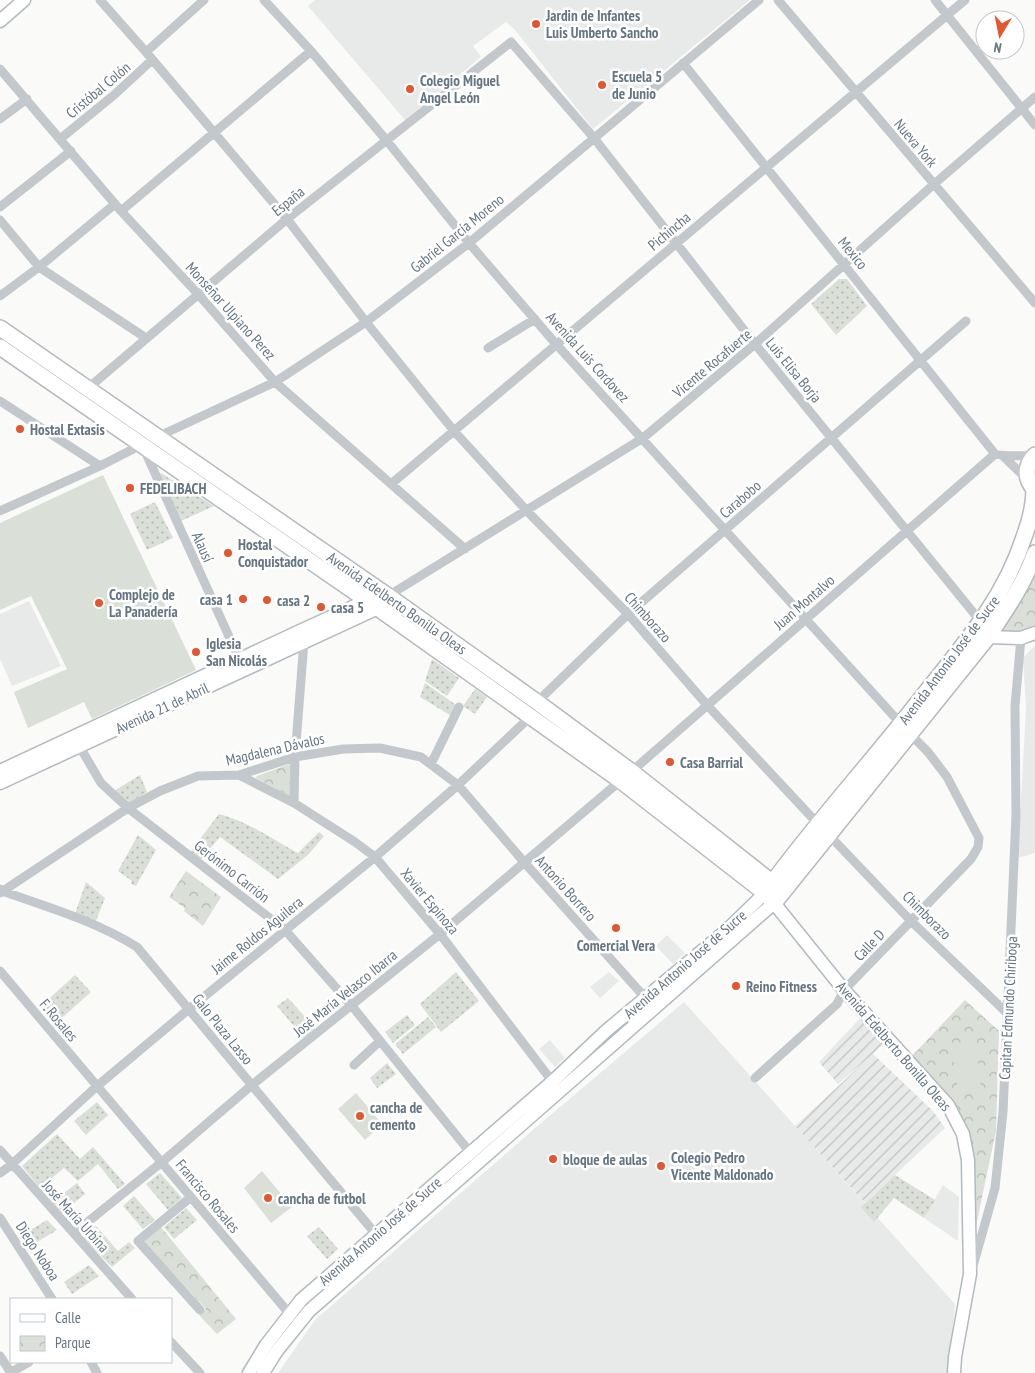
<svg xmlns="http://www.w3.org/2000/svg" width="1035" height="1373" font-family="'PT Sans Narrow',sans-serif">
<defs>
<pattern id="industrial-furrows" width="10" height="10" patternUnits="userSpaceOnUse" patternTransform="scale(1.25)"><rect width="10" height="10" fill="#e8e9e9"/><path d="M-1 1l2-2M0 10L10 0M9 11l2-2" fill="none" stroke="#c0c1c2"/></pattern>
<pattern id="grass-dots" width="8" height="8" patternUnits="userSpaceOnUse" patternTransform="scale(1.25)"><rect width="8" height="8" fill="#dadfd7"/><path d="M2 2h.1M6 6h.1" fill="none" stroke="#b4b9b4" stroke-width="1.8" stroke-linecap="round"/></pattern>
<pattern id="park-crowns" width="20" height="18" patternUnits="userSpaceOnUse" patternTransform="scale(1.25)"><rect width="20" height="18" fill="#dadfd7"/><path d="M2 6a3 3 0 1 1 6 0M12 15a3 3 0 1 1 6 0" fill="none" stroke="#b4b9b4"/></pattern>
</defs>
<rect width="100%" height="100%" fill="#fafaf8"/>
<!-- built -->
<path fill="#e8e9e9" d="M 315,0 L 750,0 L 593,129 L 515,30 L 506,22 L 473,46 L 481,57 L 405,120 L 308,6 Z
M 29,601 L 61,666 L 12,686 L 0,659 L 0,614 Z
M 1035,645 L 1035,853 L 1018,858 L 1026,708 L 1023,658 Z
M 667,935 L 685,953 L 673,964 L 656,946 Z
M 609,972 L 619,981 L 600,998 L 590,987 Z
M 684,1002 L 955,1304 L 950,1373 L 278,1373 L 315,1320 L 534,1129 Z
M 550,1040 L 565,1058 L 555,1067 L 539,1049 Z
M 943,1185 L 959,1197 L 958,1241 L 924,1218 Z"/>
<!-- industrial -->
<path fill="url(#industrial-furrows)" d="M 861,1017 L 884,1043 L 873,1054 L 933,1111 L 945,1128 L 865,1203 L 795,1126 L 873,1054 L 838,1084 L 819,1062 Z"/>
<!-- grass -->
<path fill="url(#grass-dots)" d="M 839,279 L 847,279 L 867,306 L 836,335 L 811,304 Z
M 161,473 L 214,506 L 181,521 L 159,476 Z
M 155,502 L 173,538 L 147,550 L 130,514 Z
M 432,659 L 459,678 L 447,696 L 425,681 Z
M 425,683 L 459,707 L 453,717 L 420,697 Z
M 475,689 L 487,697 L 475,714 L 463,706 Z
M 140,775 L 147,792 L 129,804 L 114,791 Z
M 219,814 C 251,823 270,838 298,853 L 319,832 L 324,836 L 308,855 L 278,879 L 220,837 L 200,860 L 190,852 Z
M 138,835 L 156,850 L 136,886 L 131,884 L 132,881 L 118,871 Z
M 86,882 L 105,898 L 95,923 L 75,914 Z
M 456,972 L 479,1001 L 441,1032 L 420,1004 Z
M 75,975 L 91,992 L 54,1025 L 40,1007 Z
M 288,998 L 315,1028 L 304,1038 L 277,1006 Z
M 407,1015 L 415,1025 L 393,1043 L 385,1032 Z
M 428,1017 L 436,1027 L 403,1054 L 395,1044 Z
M 387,1063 L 396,1074 L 377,1088 L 370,1078 Z
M 97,1102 L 108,1115 L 86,1135 L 74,1121 Z
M 57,1134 L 80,1159 L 93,1147 L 125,1184 L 118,1189 L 98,1164 L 78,1181 L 64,1168 L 40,1188 L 22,1166 Z
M 160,1173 L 182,1198 L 168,1210 L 146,1184 Z
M 895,1175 L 935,1200 L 924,1218 L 894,1198 L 874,1222 L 861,1207 Z
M 77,1183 L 85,1194 L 62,1213 L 52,1202 Z
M 134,1196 L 155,1220 L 143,1229 L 123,1206 Z
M 186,1208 L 197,1220 L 174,1239 L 164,1227 Z
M 47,1220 L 57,1230 L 27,1248 L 19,1237 Z
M 96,1226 L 118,1251 L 129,1242 L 135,1248 L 112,1267 L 83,1238 Z
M 319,1227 L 338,1249 L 327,1259 L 307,1236 Z
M 89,1265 L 99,1276 L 72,1294 L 64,1282 Z"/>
<!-- park -->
<path fill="url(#park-crowns)" d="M 1035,569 L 1035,627 L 1024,633 L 998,634 Z
M 289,764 L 292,766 L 290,796 L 256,778 L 257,776 Z
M 186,871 L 221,897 L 203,926 L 184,911 L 185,908 L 169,897 Z
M 965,1000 L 999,1031 L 996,1131 L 973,1240 L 975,1161 L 966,1133 L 911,1057 Z
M 161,1227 L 236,1319 L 217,1334 L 199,1315 L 206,1309 L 144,1242 Z"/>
<!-- pitch -->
<path fill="#dadfd7" d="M 103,475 L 196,670 L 92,719 L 84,702 L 28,728 L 14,692 L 67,669 L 31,596 L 0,610 L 0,523 Z
M 976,1047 L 981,1087 L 958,1090 L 952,1049 Z
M 356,1093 L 382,1124 L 365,1140 L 338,1109 Z
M 262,1171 L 292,1207 L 271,1223 L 244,1188 Z"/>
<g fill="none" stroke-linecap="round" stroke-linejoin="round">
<defs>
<path id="secondary" d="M 0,21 L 24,0
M 988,637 L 1021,638 L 1035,633
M 0,771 L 300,631 L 357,605 L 373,599
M 0,783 L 378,608 L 383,601
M 249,1373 L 266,1345 L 301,1300 L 552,1082 L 606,1031 L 727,930 L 765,893
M 263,1373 L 276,1352 L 309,1311 L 774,903 L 844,990 L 948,1105 L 963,1134 L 968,1160 L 970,1274 L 955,1357 L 954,1373"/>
<path id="primary" d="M 0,328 L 388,596 L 537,702 L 632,772 L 783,891
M 0,347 L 368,601 L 621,781 L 765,893 L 774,903 L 988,637 C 1006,610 1024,584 1035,553
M 1035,455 C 1025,465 1024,479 1035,490
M 767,890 C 814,825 869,765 919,701 C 960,649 1003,602 1024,537 C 1030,521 1034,506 1034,489"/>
</defs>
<!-- secondary casing -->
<use href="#secondary" stroke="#b3babf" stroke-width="15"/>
<!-- primary casing -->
<use href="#primary" stroke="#b5babe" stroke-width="18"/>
<!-- street -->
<path stroke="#c3c8cc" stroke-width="9" d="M 100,0 L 146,52 L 287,219 L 366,322 L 454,431 L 527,511 L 628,614 L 707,705 L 818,824
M 264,0 L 311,51 L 387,141 L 469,243 L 556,344 L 901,724
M 778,0 L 1035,303
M 935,0 L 1035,125
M 146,52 L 204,0
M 683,63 L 995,454 C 1007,457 1020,455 1033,456
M 0,69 L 121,211 L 198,294 L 275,382 L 465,549
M 0,119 L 27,99
M 60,139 L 114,95 L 152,60
M 0,207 L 71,151
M 121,211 L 311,51
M 0,220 L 39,267 L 146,338
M 0,296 L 39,267 L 115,204
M 488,348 L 535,319
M 87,389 L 287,219 L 511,42 L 594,138 L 755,344 L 981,622
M 0,401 L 100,466
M 155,438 L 275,382 L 366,322 L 469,243 L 759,0
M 144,449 L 241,663
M 1003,456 L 1028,480
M 391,484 L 965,0
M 0,511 L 100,466 L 143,444
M 388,596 L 643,438 L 755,344 L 933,185 L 1035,97
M 537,702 L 628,614 L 966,321
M 77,742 L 101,783 L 128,808 L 285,930 L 352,1006 L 473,1156
M 431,764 L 459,707
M 239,775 L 294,803 L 355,842 L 375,857 L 440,934 L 555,1085
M 294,803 L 295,757 L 304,641 L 303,638
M 828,834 L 911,921 L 1008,1014
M 0,889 L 2,891 C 48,907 95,921 137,947 L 379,1238
M 0,893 L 128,808 L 160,791 L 198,776 L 239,775 L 295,757 L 343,749 L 380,748 L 421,757 L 458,785 L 524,862 L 649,1002
M 0,971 L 293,1318
M 354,1065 L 380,1041
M 755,1078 L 837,1004 L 844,990 L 971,859 L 978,847 L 979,838 L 947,777 L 928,752 L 911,735
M 0,1150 L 132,1299
M 0,1173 L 11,1165 L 96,1087 L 189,1009 L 375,857 L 458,785 L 530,717
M 191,1197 L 138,1241 L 200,1310
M 0,1218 L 52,1299
M 74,1233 L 162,1162 L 252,1085 L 440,934 L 639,765 L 995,454
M 973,1266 L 995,1188 L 1003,1112 L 1016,815 L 1015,706 L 1021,638
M 171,1342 L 200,1373
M 0,1356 L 11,1373
M 91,1362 L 97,1373
M 10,1373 L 29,1362"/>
<!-- secondary -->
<use href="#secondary" stroke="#fff" stroke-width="12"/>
<!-- primary -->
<use href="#primary" stroke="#fff" stroke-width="15"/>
</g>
<!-- markers -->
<g fill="#e4572e" stroke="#fff" stroke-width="2">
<circle cx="536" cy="24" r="5"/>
<circle cx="602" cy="85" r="5"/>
<circle cx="410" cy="89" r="5"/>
<circle cx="20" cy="429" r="5"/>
<circle cx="130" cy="488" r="5"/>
<circle cx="228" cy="553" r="5"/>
<circle cx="243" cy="599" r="5"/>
<circle cx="267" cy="600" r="5"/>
<circle cx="99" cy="603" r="5"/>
<circle cx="321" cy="607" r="5"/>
<circle cx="196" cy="652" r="5"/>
<circle cx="670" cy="762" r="5"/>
<circle cx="616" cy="928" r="5"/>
<circle cx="736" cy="986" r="5"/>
<circle cx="360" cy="1116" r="5"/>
<circle cx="553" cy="1159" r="5"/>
<circle cx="661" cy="1166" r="5"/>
<circle cx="268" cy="1198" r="5"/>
</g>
<g text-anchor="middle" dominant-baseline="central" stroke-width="5" stroke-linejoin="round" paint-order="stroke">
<!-- poi labels -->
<g font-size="15" font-weight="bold" fill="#657683" stroke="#fff" text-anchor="start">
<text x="546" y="15">Jardin de Infantes<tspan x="546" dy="17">Luis Umberto Sancho</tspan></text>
<text x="612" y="76">Escuela 5<tspan x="612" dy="17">de Junio</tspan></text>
<text x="420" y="80">Colegio Miguel<tspan x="420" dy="17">Angel León</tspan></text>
<text x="30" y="429">Hostal Extasis</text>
<text x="140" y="488">FEDELIBACH</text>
<text x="238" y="544">Hostal<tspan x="238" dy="17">Conquistador</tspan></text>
<text x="109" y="594">Complejo de<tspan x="109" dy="17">La Panadería</tspan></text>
<text x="233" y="599" text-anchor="end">casa 1</text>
<text x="277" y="600">casa 2</text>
<text x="331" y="607">casa 5</text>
<text x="206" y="643">Iglesia<tspan x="206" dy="17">San Nicolás</tspan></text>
<text x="680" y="762">Casa Barrial</text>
<text x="616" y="945" text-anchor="middle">Comercial Vera</text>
<text x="746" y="986">Reino Fitness</text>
<text x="370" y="1107">cancha de<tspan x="370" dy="17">cemento</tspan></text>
<text x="671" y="1157">Colegio Pedro<tspan x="671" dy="17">Vicente Maldonado</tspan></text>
<text x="563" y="1159">bloque de aulas</text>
<text x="278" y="1198">cancha de futbol</text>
</g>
<!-- street labels -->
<g font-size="15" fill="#657683" stroke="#fff">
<text transform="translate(98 90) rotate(-40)">Cristóbal Colón</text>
<text transform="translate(916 143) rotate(50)">Nueva York</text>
<text transform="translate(288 201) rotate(-39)">España</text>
<text transform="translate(669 231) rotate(-40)">Pichincha</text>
<text transform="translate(457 233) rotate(-39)">Gabriel García Moreno</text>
<text transform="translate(853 253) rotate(51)">Mexico</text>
<text transform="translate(231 311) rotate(48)">Monseñor Ulpiano Perez</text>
<text transform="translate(588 357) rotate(48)">Avenida Luis Cordovez</text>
<text transform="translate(712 363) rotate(-40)">Vicente Rocafuerte</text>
<text transform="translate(794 370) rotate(51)">Luis Elisa Borja</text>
<text transform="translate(740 499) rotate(-41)">Carabobo</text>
<text transform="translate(203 547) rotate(66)">Alausí</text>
<text transform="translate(804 602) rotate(-41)">Juan Montalvo</text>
<text transform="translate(397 603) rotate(35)">Avenida Edelberto Bonilla Oleas</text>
<text transform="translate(648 617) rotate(48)">Chimborazo</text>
<text transform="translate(949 660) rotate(-53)">Avenida Antonio José de Sucre</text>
<text transform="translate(162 708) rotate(-25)">Avenida 21 de Abril</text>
<text transform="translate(275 749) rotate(-13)">Magdalena Dávalos</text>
<text transform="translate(232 871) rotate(38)">Gerónimo Carrión</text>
<text transform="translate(566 888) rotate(48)">Antonio Borrero</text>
<text transform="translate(430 901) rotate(50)">Xavier Espinoza</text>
<text transform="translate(927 915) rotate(45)">Chimborazo</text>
<text transform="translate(257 935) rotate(-39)">Jaime Roldos Aguilera</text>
<text transform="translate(869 945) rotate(-46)">Calle D</text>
<text transform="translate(685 964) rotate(-41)">Avenida Antonio José de Sucre</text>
<text transform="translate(345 993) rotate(-39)">José María Velasco Ibarra</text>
<text transform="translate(1008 1008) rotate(-87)">Capitan Edmundo Chiriboga</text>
<text transform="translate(59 1020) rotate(50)">F. Rosales</text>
<text transform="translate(223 1029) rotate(51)">Galo Plaza Lasso</text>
<text transform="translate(894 1046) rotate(49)">Avenida Edelberto Bonilla Oleas</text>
<text transform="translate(208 1196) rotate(50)">Francisco Rosales</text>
<text transform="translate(76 1216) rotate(48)">José María Urbina</text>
<text transform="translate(380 1231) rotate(-41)">Avenida Antonio José de Sucre</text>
<text transform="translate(38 1251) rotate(57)">Diego Noboa</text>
</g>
</g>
<!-- legend -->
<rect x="10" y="1298" width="162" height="65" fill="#ffffff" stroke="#c1c8cd"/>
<rect x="20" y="1314" width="25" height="8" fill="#ffffff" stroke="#c1c8cd"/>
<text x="55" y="1323" font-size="15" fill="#657683">Calle</text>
<rect x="20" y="1336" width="25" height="15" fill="url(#park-crowns)" stroke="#c1c8cd"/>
<text x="55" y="1348" font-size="15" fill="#657683">Parque</text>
<!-- north arrow -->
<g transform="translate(1000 35) rotate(190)"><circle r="24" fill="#ffffff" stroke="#c1c8cd"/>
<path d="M0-4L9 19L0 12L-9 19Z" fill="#e4572e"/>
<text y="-8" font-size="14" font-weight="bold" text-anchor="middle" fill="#657683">N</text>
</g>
</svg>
